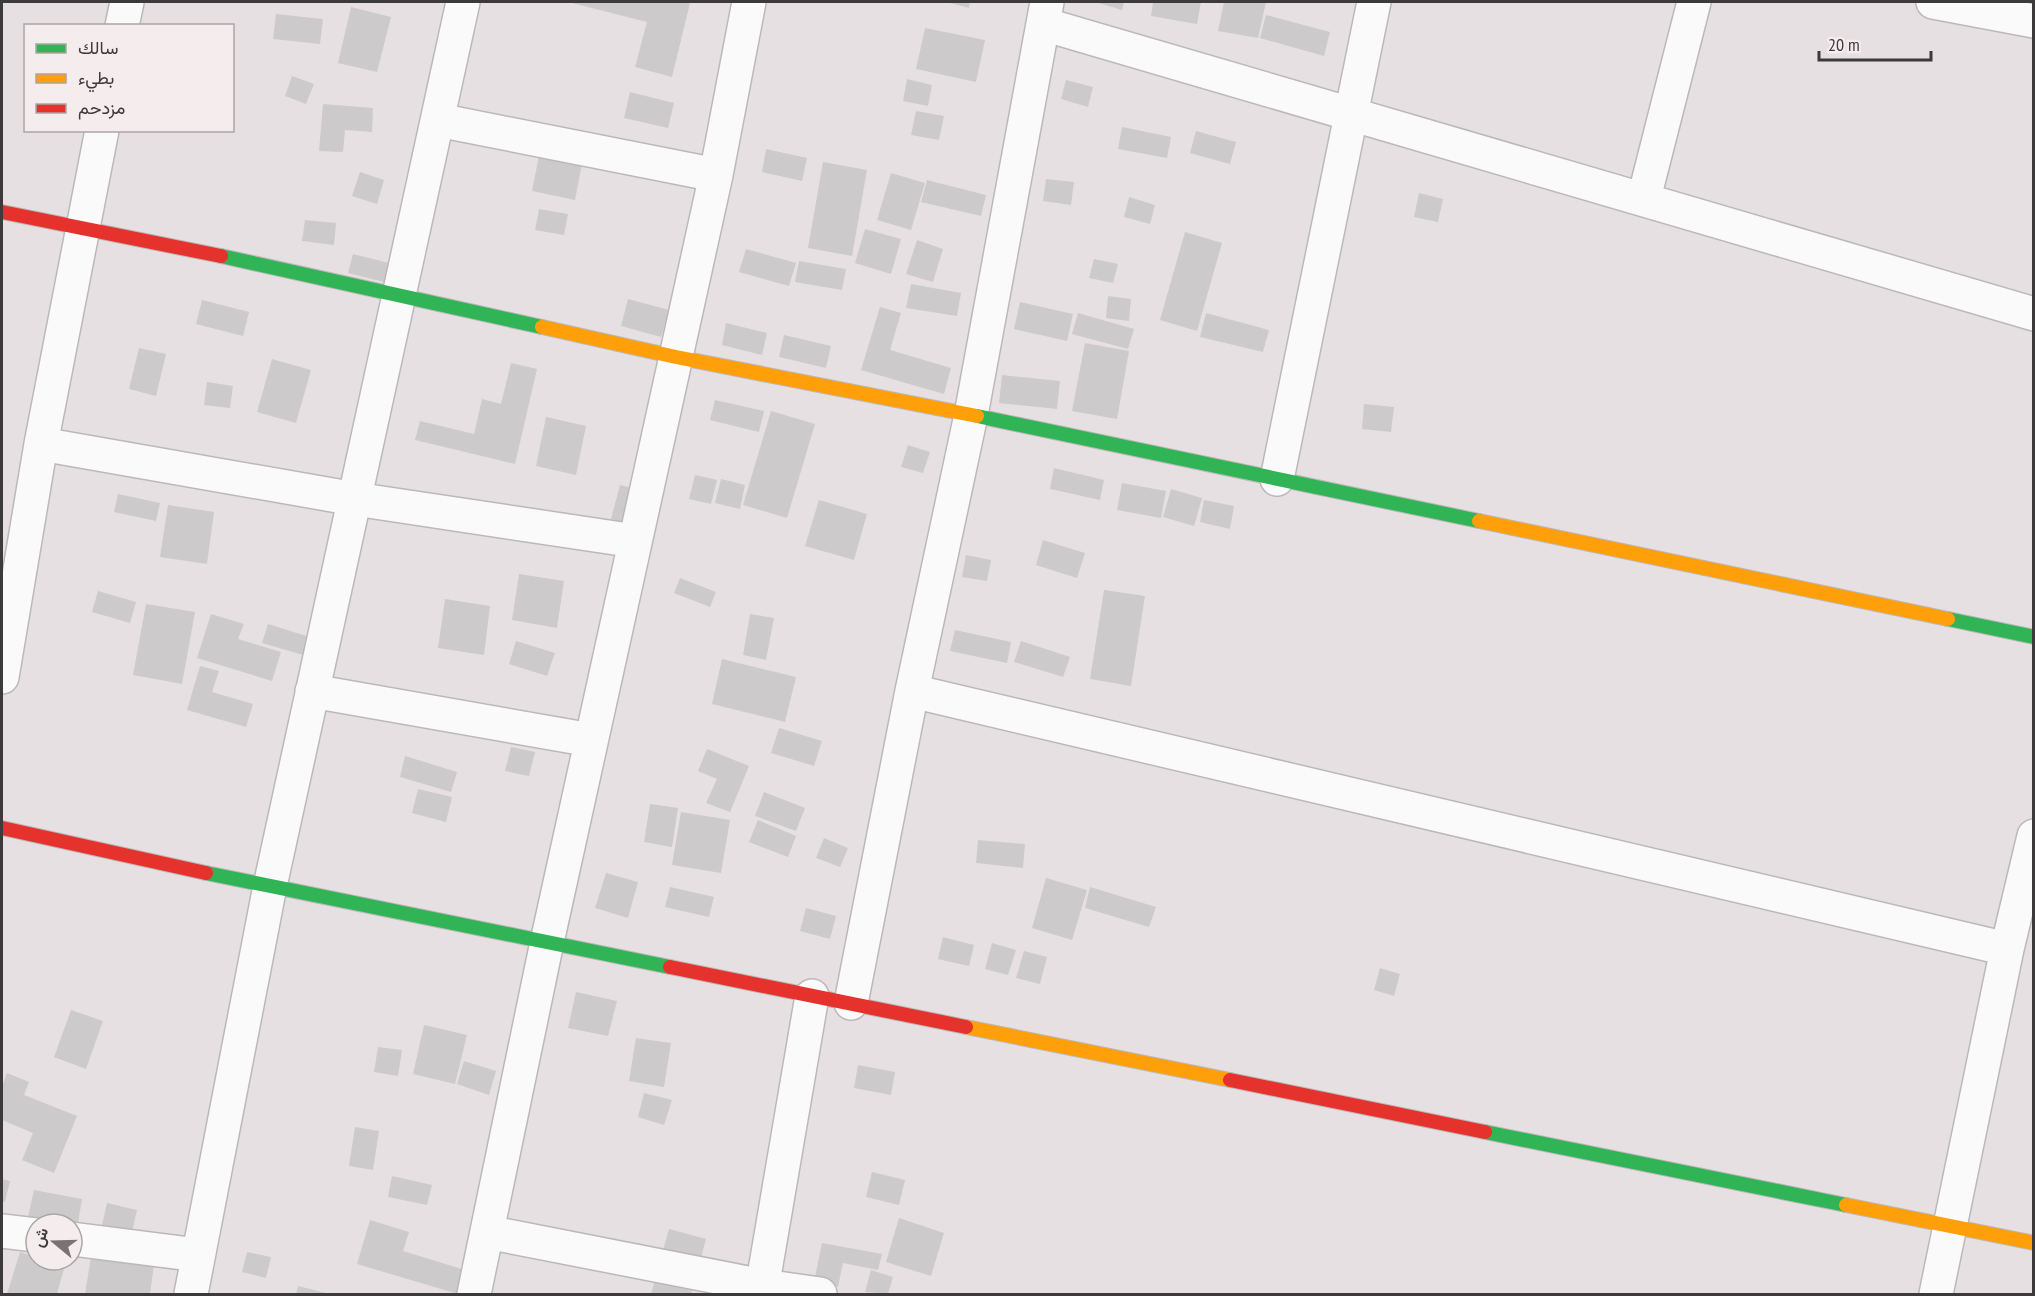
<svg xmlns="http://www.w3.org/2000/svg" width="2035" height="1296" font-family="'PT Sans Narrow',Vazirmatn,sans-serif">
<rect width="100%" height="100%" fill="#e6e0e2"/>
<!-- building -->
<path fill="#cdcacb" d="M 568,2 L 690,3 L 672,77 L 635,67 L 647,22 Z
M 946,2 L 970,2 L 969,8 Z
M 1095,2 L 1124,2 L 1122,10 Z
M 1153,2 L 1201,2 L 1197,24 L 1151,16 Z
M 1224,2 L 1266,2 L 1258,38 L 1218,31 Z
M 351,7 L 391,17 L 377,72 L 338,63 Z
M 276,14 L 323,19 L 320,44 L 273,39 Z
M 1266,15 L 1330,32 L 1324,56 L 1260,38 Z
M 925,28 L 985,40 L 976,82 L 916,69 Z
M 292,76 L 314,84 L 306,104 L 285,96 Z
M 907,79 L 932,85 L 928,106 L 903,101 Z
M 1066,80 L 1093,87 L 1088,107 L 1061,99 Z
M 630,92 L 674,103 L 668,128 L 624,118 Z
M 323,104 L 373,108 L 372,132 L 345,130 L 343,152 L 319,151 Z
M 916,111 L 944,116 L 939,140 L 911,135 Z
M 545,125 L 588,133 L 575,200 L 532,191 Z
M 1122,127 L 1171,137 L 1167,158 L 1118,149 Z
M 1196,131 L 1236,142 L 1230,164 L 1190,153 Z
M 766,149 L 807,158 L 802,181 L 762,172 Z
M 823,162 L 867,170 L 852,256 L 808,248 Z
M 360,172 L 384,180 L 377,204 L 352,196 Z
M 891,173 L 925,183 L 911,230 L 877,220 Z
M 1046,179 L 1074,182 L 1071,205 L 1043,201 Z
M 927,180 L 986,195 L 981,216 L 921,202 Z
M 1419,193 L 1443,199 L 1438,222 L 1414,217 Z
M 1129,197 L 1155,205 L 1150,224 L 1124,217 Z
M 539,209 L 568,214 L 564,235 L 535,230 Z
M 305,220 L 336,223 L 334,245 L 302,241 Z
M 865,229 L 901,239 L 891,274 L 855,263 Z
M 1185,232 L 1222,243 L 1197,331 L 1160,320 Z
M 917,240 L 943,249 L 933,282 L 906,274 Z
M 746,249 L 796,263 L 789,286 L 739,272 Z
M 353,254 L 389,263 L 384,282 L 348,273 Z
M 1094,259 L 1118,264 L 1113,283 L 1089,278 Z
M 799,261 L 846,269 L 842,290 L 795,282 Z
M 911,284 L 961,293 L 957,316 L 906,308 Z
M 1108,296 L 1131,299 L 1129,321 L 1106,318 Z
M 628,299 L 669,310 L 661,337 L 621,326 Z
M 202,300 L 249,312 L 243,336 L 196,324 Z
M 1020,302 L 1073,314 L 1067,341 L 1014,329 Z
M 880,307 L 901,313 L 890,350 L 951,368 L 944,394 L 861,370 Z
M 1078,313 L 1134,329 L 1128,349 L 1072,334 Z
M 1206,313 L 1269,330 L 1263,352 L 1200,337 Z
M 726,323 L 767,333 L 762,355 L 722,345 Z
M 784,335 L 831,346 L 826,368 L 779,357 Z
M 1085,343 L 1129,351 L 1117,419 L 1072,411 Z
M 139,348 L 166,354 L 156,396 L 129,389 Z
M 272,359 L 311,370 L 296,423 L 257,412 Z
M 511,363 L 537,369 L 515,464 L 415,440 L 420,421 L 474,434 L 482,399 L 501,404 Z
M 1002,375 L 1060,381 L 1057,409 L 999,403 Z
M 207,382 L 233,386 L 230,408 L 204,405 Z
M 715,400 L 764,411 L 759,432 L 710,420 Z
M 1364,404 L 1394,407 L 1391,432 L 1362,429 Z
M 771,411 L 815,424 L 787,518 L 743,505 Z
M 546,417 L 586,426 L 576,475 L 536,466 Z
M 908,445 L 930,452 L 923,473 L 901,467 Z
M 1054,468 L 1104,480 L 1100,500 L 1050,489 Z
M 695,475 L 717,480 L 711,504 L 689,499 Z
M 721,479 L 745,485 L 740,509 L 715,503 Z
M 1122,483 L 1166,491 L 1161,518 L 1117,510 Z
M 620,485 L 640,490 L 632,524 L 611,519 Z
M 1171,489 L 1202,498 L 1194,526 L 1163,517 Z
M 118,494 L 160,503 L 156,521 L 114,512 Z
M 819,500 L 867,514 L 854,560 L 805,546 Z
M 1204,500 L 1234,506 L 1230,529 L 1200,522 Z
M 168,505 L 214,512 L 207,564 L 160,557 Z
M 1043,540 L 1085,553 L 1077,578 L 1036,565 Z
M 966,555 L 991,560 L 987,581 L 962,577 Z
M 519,574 L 564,581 L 557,628 L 512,620 Z
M 680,578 L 716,592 L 710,607 L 674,593 Z
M 1104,590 L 1145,596 L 1131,686 L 1090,679 Z
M 98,591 L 136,602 L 130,623 L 92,612 Z
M 445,599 L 490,606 L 484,655 L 438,648 Z
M 146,604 L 195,612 L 182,684 L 133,675 Z
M 211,614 L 244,624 L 238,639 L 281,652 L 272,681 L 197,658 Z
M 750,614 L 774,618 L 766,660 L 743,655 Z
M 268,624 L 316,639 L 310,657 L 262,643 Z
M 955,630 L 1011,642 L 1007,663 L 950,651 Z
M 516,641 L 555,653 L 547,676 L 509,664 Z
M 1021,641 L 1070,657 L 1063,677 L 1014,662 Z
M 722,659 L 796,677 L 785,722 L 712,704 Z
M 200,666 L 219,671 L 212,692 L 253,704 L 246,727 L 187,710 Z
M 779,728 L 822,741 L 814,766 L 771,753 Z
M 511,747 L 535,752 L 529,776 L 505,771 Z
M 707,749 L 749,766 L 730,812 L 706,803 L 717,779 L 698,771 Z
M 405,756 L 457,772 L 451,792 L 400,777 Z
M 418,789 L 452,797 L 446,822 L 412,813 Z
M 764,792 L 805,808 L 796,831 L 755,816 Z
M 650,804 L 678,808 L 672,847 L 644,842 Z
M 681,812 L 730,820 L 721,873 L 672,865 Z
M 758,820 L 796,836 L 788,857 L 749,842 Z
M 824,838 L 848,848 L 840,867 L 816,858 Z
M 978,840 L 1025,844 L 1023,868 L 976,863 Z
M 606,873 L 638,882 L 628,918 L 595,908 Z
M 1046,878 L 1087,890 L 1072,940 L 1032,928 Z
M 670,887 L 714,897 L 709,917 L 665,907 Z
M 1090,887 L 1156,907 L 1149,927 L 1085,908 Z
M 806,908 L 836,916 L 830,939 L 800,931 Z
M 943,937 L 974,945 L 969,966 L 938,959 Z
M 992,943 L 1016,950 L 1008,975 L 985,969 Z
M 1024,951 L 1047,957 L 1040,984 L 1016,978 Z
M 1380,968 L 1400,974 L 1394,996 L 1374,990 Z
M 576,992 L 617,1001 L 608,1036 L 568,1028 Z
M 71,1010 L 103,1021 L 86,1069 L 54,1057 Z
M 424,1025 L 467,1035 L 455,1084 L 413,1074 Z
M 636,1038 L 671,1043 L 664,1087 L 629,1081 Z
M 378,1047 L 402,1050 L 398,1076 L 374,1072 Z
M 464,1061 L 496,1071 L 489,1095 L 457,1084 Z
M 858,1065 L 895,1072 L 891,1095 L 854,1088 Z
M 7,1073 L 29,1082 L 24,1095 L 77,1116 L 54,1173 L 22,1160 L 33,1133 L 2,1120 L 2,1086 Z
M 644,1093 L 672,1100 L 664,1125 L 638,1117 Z
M 355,1127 L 379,1131 L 373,1170 L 349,1166 Z
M 872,1172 L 905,1180 L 899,1205 L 866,1197 Z
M 392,1176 L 432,1185 L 427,1205 L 388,1197 Z
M 2,1179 L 10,1181 L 5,1202 L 2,1201 Z
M 34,1190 L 82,1199 L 75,1241 L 72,1224 L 36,1224 L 25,1231 Z
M 107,1203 L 137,1210 L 132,1232 L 102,1225 Z
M 899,1218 L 944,1233 L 931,1276 L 886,1262 Z
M 370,1220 L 409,1232 L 403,1251 L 465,1270 L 458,1294 L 357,1264 Z
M 669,1229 L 706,1239 L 691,1294 L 651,1294 Z
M 95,1232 L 154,1265 L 150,1294 L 85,1294 Z
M 822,1243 L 882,1254 L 878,1270 L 843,1263 L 838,1287 L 814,1282 Z
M 20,1252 L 36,1257 L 36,1260 L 48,1260 L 65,1265 L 57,1294 L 7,1294 Z
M 247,1252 L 271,1257 L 266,1278 L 242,1272 Z
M 871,1270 L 893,1277 L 888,1294 L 865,1292 Z
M 298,1286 L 330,1294 L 296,1294 Z"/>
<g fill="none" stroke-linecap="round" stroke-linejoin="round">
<defs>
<path id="street" d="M 1933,2 L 2034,21
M 1043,24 L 2034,314
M 122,26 L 127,2
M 438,120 L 716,175
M 1644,198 L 1694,2
M 41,444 L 355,499 L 635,541
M 1277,479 L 1374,2
M 2,677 L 41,444 L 102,130
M 312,691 L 591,740
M 912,691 L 2007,949
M 851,1003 L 912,691 L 971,415 L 1047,2
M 2,1231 L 36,1235
M 487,1232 L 763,1286 L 820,1294
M 72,1239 L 198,1255
M 191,1294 L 270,886 L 463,2
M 474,1294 L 547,942 L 716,175 L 749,2
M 761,1294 L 812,996
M 1936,1294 L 2007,949 L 2034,836"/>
<path id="fast" d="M 221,256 L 542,327
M 977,416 L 1479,521
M 1948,619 L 2034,637
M 206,873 L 670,967
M 1485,1132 L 1846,1205"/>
<path id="slow" d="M 542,327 L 676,357 L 977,416
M 1479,521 L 1948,619
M 966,1027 L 1230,1080
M 1846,1205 L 2034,1243"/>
<path id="jam" d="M 2,212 L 221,256
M 2,828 L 206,873
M 670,967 L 966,1027
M 1230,1080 L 1485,1132"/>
</defs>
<!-- street casing -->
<use href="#street" stroke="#bcb8b9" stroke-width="36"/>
<!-- fast casing -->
<use href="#fast" stroke="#bcb8b9" stroke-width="16"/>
<!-- slow casing -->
<use href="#slow" stroke="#bcb8b9" stroke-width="16"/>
<!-- jam casing -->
<use href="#jam" stroke="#bcb8b9" stroke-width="16"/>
<!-- street -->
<use href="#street" stroke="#fbfafb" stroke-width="33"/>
<!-- fast -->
<use href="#fast" stroke="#30b455" stroke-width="14"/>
<!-- slow -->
<use href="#slow" stroke="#ff9f0a" stroke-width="14"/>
<!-- jam -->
<use href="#jam" stroke="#e5322d" stroke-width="14"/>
</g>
<!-- border -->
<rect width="2035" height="1296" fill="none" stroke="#3d3a3b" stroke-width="6"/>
<!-- legend -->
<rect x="24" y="24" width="210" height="108" fill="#f5ecee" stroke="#aba5a6" stroke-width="1.5"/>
<rect x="36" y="44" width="30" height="9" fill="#30b455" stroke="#aba5a6" stroke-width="1.5"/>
<text x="78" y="54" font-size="18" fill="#3d3a3b">سالك</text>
<rect x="36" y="74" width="30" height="9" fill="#ff9f0a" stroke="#aba5a6" stroke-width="1.5"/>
<text x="78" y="84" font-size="18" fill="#3d3a3b">بطيء</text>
<rect x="36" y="104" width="30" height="9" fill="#e5322d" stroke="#aba5a6" stroke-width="1.5"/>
<text x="78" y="114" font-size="18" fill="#3d3a3b">مزدحم</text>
<!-- north arrow -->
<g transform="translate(54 1242) rotate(289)"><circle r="28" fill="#f5ecee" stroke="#aba5a6" stroke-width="1.5"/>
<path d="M0-4.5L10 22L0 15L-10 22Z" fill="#787475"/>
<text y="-9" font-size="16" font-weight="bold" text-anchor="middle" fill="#3d3a3b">ش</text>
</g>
<!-- scale -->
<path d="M1819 51v9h112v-9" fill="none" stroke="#3d3a3b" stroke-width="3"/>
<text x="1828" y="51" font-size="18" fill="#3d3a3b" stroke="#f5ecee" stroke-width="4.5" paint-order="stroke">20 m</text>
</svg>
